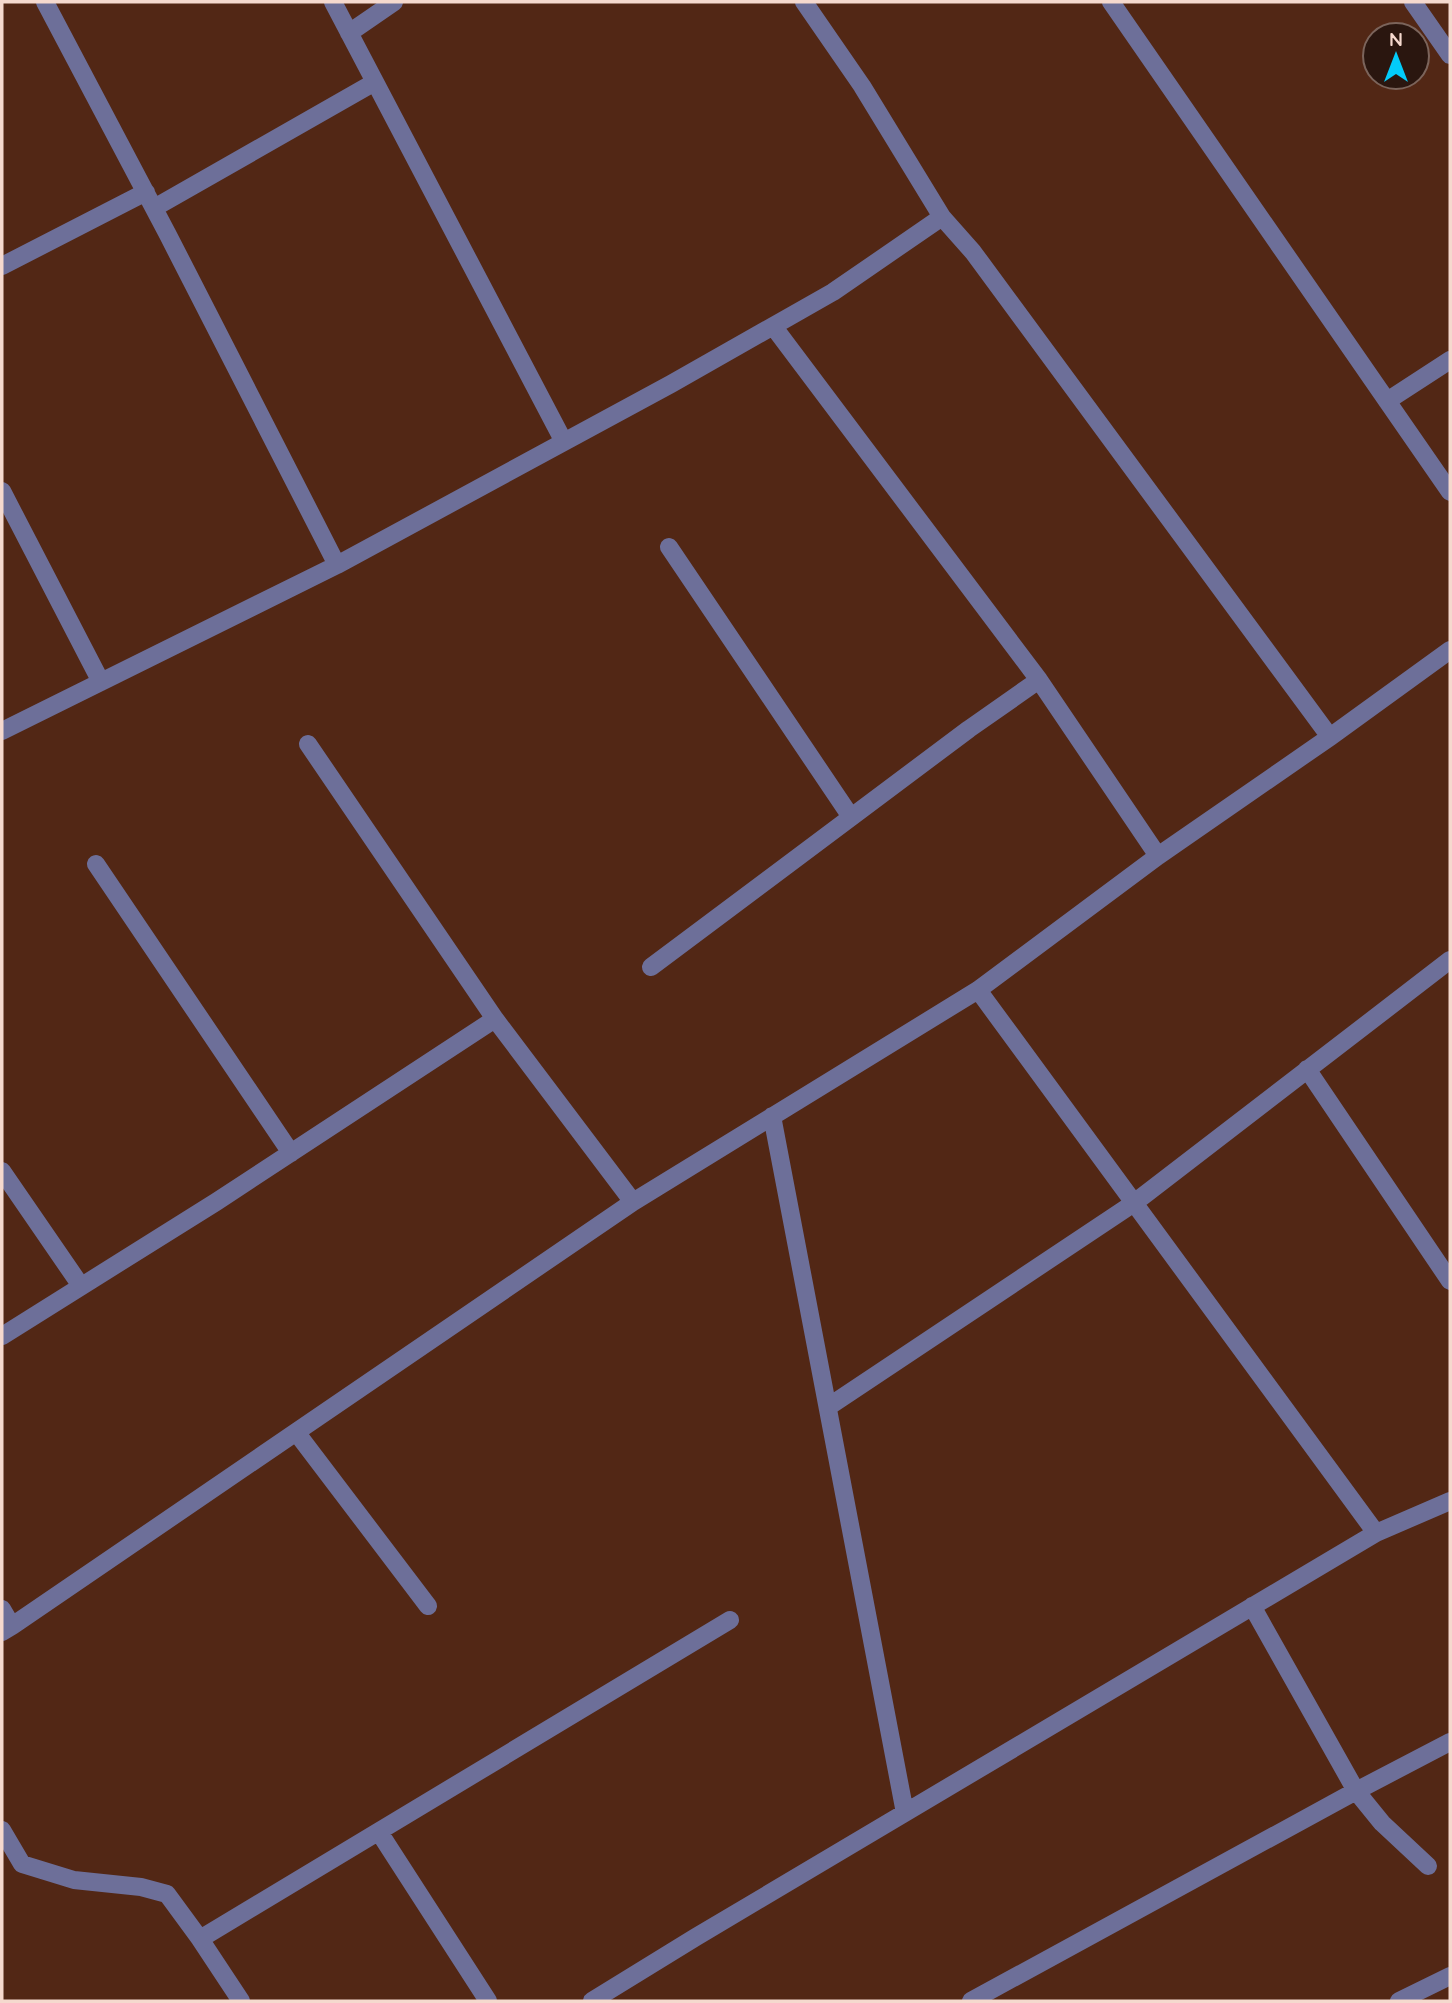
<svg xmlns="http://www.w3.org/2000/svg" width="1452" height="2003" font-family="Quicksand,sans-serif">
<rect width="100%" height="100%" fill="#522715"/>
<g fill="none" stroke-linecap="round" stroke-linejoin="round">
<!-- minor -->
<path stroke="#6d6f99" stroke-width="18" d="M 333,2 L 564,442
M 804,2 L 862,86 L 942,217 L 973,252 L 1330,737
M 1111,2 L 1450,492
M 1413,2 L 1450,55
M 349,33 L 394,2
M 154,208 L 375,82
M 2,266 L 146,192
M 773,326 L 1039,680 L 1158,856
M 1387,401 L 1450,360
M 2,491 L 101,682
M 669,547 L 851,817
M 337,565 L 671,384 L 833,292 L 942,217
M 2,731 L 337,565 L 167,233 L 45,2
M 308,744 L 495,1019
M 96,864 L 291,1153
M 651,967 L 969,729 L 1039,680
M 978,990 L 1376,1533
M 1307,1069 L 1450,1281
M 772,1116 L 905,1813
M 2,1171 L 81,1286
M 2,1336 L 216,1202 L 495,1019 L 633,1202 L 978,990 L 1158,856 L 1330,737 L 1450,650
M 828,1407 L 1134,1203 L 1450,960
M 296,1432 L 428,1606
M 1252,1606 L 1356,1791 L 1382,1823 L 1428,1866
M 2,1609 L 12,1626 L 2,1632
M 12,1626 L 633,1202
M 2,1830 L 22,1864 L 74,1880 L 141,1887 L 167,1894 L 200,1939
M 379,1832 L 488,2001
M 241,2001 L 200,1939 L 730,1620
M 592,2001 L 696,1937 L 1376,1533 L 1450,1501
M 971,2001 L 1356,1791 L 1450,1742
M 1399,2001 L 1450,1976"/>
</g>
<!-- border -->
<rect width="1452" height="2003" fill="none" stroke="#f5d9ce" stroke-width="7"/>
<!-- north arrow -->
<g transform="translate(1396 56)"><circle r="33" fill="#2a160f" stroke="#7b645b" stroke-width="2"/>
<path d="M0-5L12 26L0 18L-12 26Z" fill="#03cbf9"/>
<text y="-10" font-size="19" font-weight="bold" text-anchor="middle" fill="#f5d9ce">N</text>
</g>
</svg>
